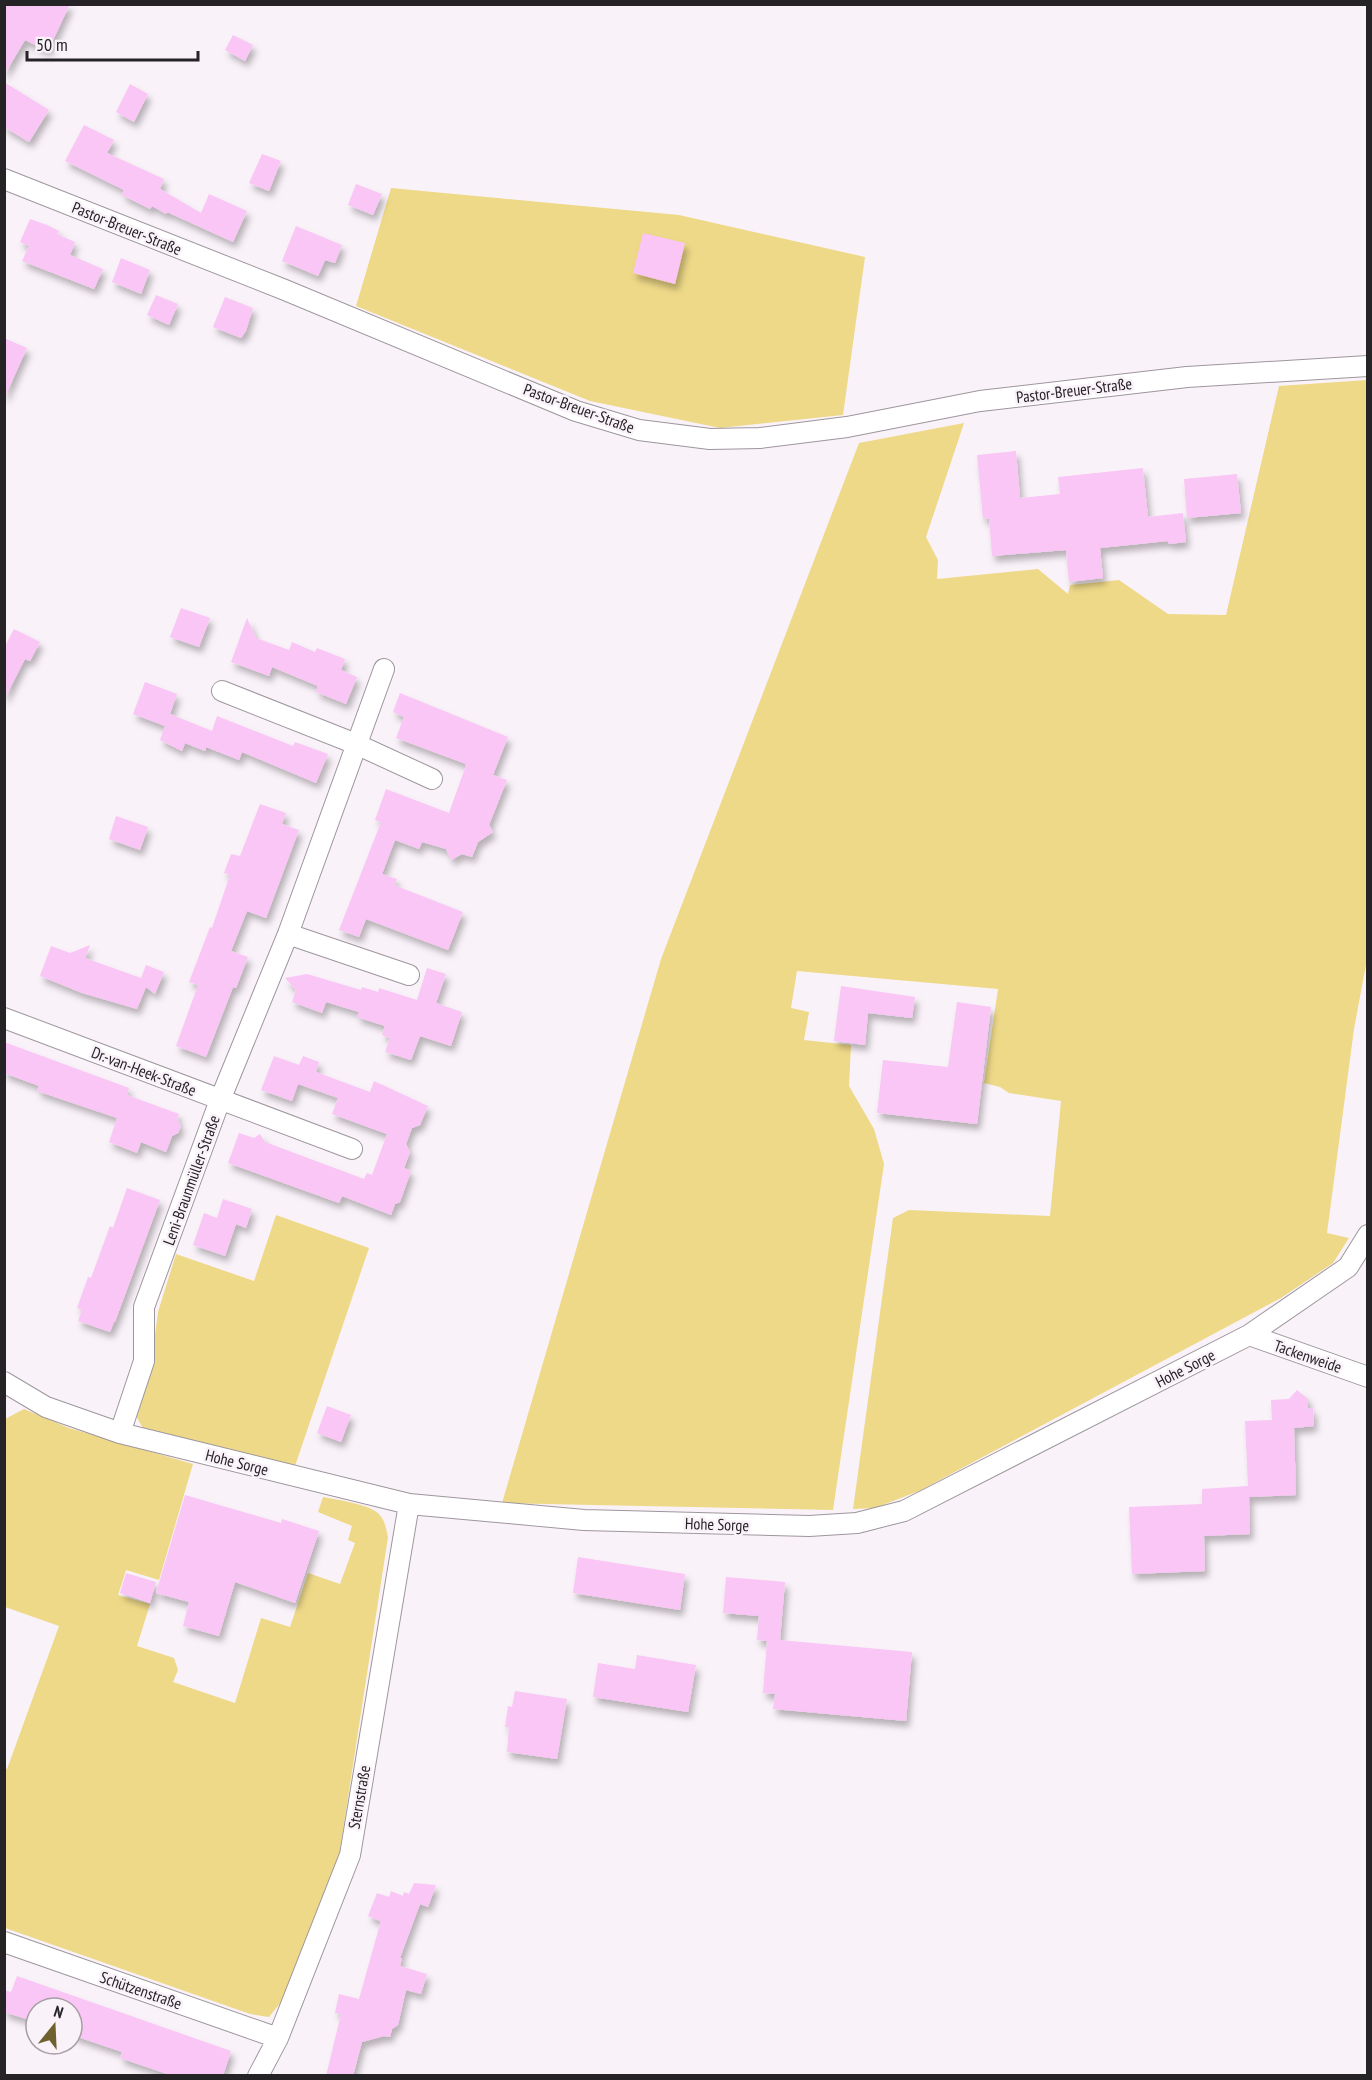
<svg xmlns="http://www.w3.org/2000/svg" width="1372" height="2080" font-family="'PT Sans Narrow',sans-serif">
<defs>
<filter id="shadow"><feDropShadow dx="3.5" dy="6" stdDeviation="3" flood-color="#0004"/></filter>
</defs>
<rect width="100%" height="100%" fill="#faf2f9"/>
<!-- green -->
<path fill="#eed988" d="M 391,188 L 679,215 L 865,257 L 843,415 L 720,428 L 590,401 L 356,306 Z
M 1367,380 L 1368,954 L 1354,1029 L 1327,1233 L 1349,1238 L 1333,1263 L 1281,1298 L 919,1491 L 875,1508 L 853,1509 L 893,1218 L 909,1210 L 1050,1216 L 1061,1101 L 1009,1093 L 1000,1087 L 984,1083 L 998,989 L 797,971 L 791,1008 L 809,1012 L 804,1040 L 851,1045 L 849,1086 L 874,1129 L 884,1164 L 833,1510 L 502,1503 L 661,959 L 859,443 L 964,423 L 926,537 L 938,560 L 937,579 L 1038,569 L 1068,594 L 1070,585 L 1119,580 L 1168,614 L 1226,615 L 1279,386 Z
M 276,1215 L 369,1248 L 294,1469 L 144,1430 L 136,1416 L 151,1365 L 158,1312 L 176,1254 L 254,1281 Z
M 24,1409 L 69,1428 L 193,1464 L 159,1580 L 126,1570 L 118,1595 L 150,1604 L 137,1646 L 174,1658 L 178,1670 L 173,1682 L 235,1703 L 261,1618 L 290,1627 L 308,1573 L 340,1584 L 355,1543 L 348,1540 L 352,1526 L 318,1512 L 323,1497 C 338,1500 369,1504 379,1514 C 385,1520 386,1529 388,1537 L 339,1856 L 281,2002 L 269,2017 L 250,2014 L 5,1928 L 5,1768 L 7,1769 L 59,1626 L 5,1607 L 5,1419 Z"/>
<!-- building -->
<path fill="#f9c6f5" filter="url(#shadow)" d="M 4,4 L 70,4 L 48,51 L 25,40 L 4,75 Z
M 233,35 L 253,45 L 245,61 L 225,50 Z
M 4,82 L 49,110 L 29,142 L 4,127 Z
M 130,84 L 148,94 L 134,122 L 116,112 Z
M 84,125 L 114,140 L 107,153 L 164,179 L 160,189 L 201,213 L 209,194 L 247,211 L 233,242 L 167,212 L 166,214 L 152,206 L 150,209 L 122,195 L 124,190 L 65,161 Z
M 262,154 L 281,161 L 269,191 L 249,183 Z
M 356,184 L 382,194 L 373,215 L 348,205 Z
M 30,219 L 47,225 L 59,231 L 57,234 L 75,242 L 70,255 L 103,269 L 94,289 L 22,261 L 29,246 L 20,242 Z
M 296,226 L 342,245 L 335,263 L 325,260 L 318,276 L 282,261 Z
M 643,233 L 685,243 L 675,284 L 633,273 Z
M 121,258 L 150,270 L 141,294 L 112,282 Z
M 156,295 L 178,304 L 169,325 L 147,315 Z
M 225,297 L 253,308 L 246,331 L 241,338 L 213,327 Z
M 4,338 L 27,348 L 4,399 Z
M 1016,451 L 1020,498 L 1060,494 L 1058,477 L 1143,468 L 1148,517 L 1183,513 L 1186,542 L 1169,544 L 1168,541 L 1100,548 L 1103,578 L 1069,582 L 1066,550 L 992,556 L 989,518 L 983,519 L 977,455 Z
M 1237,474 L 1241,513 L 1187,518 L 1184,479 Z
M 181,608 L 210,618 L 199,647 L 170,637 Z
M 247,618 L 256,638 L 289,650 L 292,642 L 315,652 L 317,648 L 345,659 L 341,670 L 357,677 L 346,704 L 316,692 L 318,686 L 272,667 L 269,676 L 231,662 Z
M 14,629 L 40,642 L 30,661 L 25,659 L 4,700 L 4,648 Z
M 145,682 L 177,694 L 170,714 L 212,731 L 217,716 L 293,746 L 295,742 L 328,754 L 316,783 L 242,752 L 239,760 L 206,747 L 205,751 L 185,743 L 182,751 L 160,740 L 165,726 L 133,714 Z
M 400,693 L 508,737 L 493,775 L 507,780 L 489,825 L 493,832 L 478,842 L 472,857 L 462,854 L 451,860 L 446,849 L 422,842 L 419,849 L 395,840 L 382,874 L 397,879 L 394,885 L 463,912 L 448,950 L 366,919 L 359,937 L 339,930 L 381,822 L 375,820 L 386,789 L 449,813 L 465,768 L 466,764 L 396,738 L 404,717 L 393,712 Z
M 260,804 L 286,813 L 282,824 L 299,830 L 266,918 L 247,911 L 231,951 L 248,957 L 236,988 L 233,987 L 206,1057 L 176,1046 L 198,985 L 189,982 L 210,927 L 212,928 L 230,875 L 224,873 L 231,854 L 240,856 Z
M 116,816 L 148,827 L 140,850 L 109,839 Z
M 90,945 L 85,958 L 141,978 L 146,965 L 164,972 L 155,994 L 146,987 L 137,1009 L 82,993 L 40,976 L 51,946 L 70,953 Z
M 427,968 L 446,974 L 436,1003 L 462,1012 L 451,1046 L 420,1036 L 411,1060 L 385,1052 L 390,1038 L 382,1035 L 385,1026 L 357,1017 L 359,1012 L 326,1002 L 322,1013 L 292,1002 L 296,990 L 285,978 L 307,974 L 361,990 L 362,987 L 378,992 L 379,988 L 417,1000 Z
M 841,986 L 915,997 L 912,1018 L 868,1013 L 865,1045 L 834,1041 Z
M 957,1002 L 991,1007 L 977,1124 L 877,1113 L 883,1060 L 948,1067 Z
M 4,1042 L 129,1088 L 127,1095 L 179,1114 L 177,1119 L 181,1126 L 178,1133 L 172,1136 L 166,1152 L 141,1142 L 137,1153 L 109,1142 L 117,1118 L 37,1091 L 39,1086 L 4,1073 Z
M 274,1056 L 299,1065 L 303,1056 L 319,1062 L 316,1072 L 370,1092 L 374,1081 L 428,1106 L 420,1125 L 412,1128 L 406,1144 L 410,1152 L 404,1168 L 411,1171 L 400,1202 L 395,1204 L 391,1215 L 342,1196 L 339,1203 L 228,1163 L 239,1133 L 254,1138 L 260,1134 L 265,1142 L 364,1179 L 367,1173 L 372,1175 L 387,1134 L 332,1114 L 338,1098 L 298,1084 L 292,1101 L 261,1090 Z
M 127,1188 L 160,1200 L 115,1322 L 114,1322 L 110,1332 L 78,1321 L 82,1310 L 77,1308 L 88,1277 L 91,1278 L 110,1226 L 113,1228 Z
M 223,1199 L 252,1209 L 246,1228 L 236,1224 L 225,1256 L 193,1245 L 204,1213 L 217,1218 Z
M 1297,1390 L 1308,1399 L 1308,1409 L 1313,1408 L 1314,1426 L 1294,1428 L 1296,1495 L 1249,1497 L 1250,1534 L 1204,1536 L 1205,1571 L 1132,1574 L 1129,1507 L 1202,1504 L 1202,1489 L 1248,1486 L 1245,1421 L 1272,1420 L 1271,1400 L 1289,1399 Z
M 327,1406 L 351,1415 L 341,1442 L 317,1433 Z
M 185,1495 L 281,1523 L 282,1519 L 319,1531 L 295,1603 L 235,1582 L 219,1636 L 183,1626 L 189,1602 L 156,1593 Z
M 578,1557 L 685,1574 L 680,1610 L 573,1593 Z
M 126,1573 L 156,1582 L 150,1603 L 120,1593 Z
M 726,1577 L 785,1582 L 780,1640 L 912,1652 L 906,1721 L 773,1709 L 775,1694 L 763,1693 L 767,1641 L 757,1640 L 759,1616 L 723,1613 Z
M 637,1655 L 696,1665 L 688,1712 L 593,1697 L 598,1663 L 635,1669 Z
M 515,1691 L 567,1699 L 557,1759 L 507,1752 L 509,1727 L 505,1727 L 508,1706 L 512,1707 Z
M 414,1883 L 436,1885 L 428,1907 L 420,1904 L 400,1958 L 402,1958 L 400,1966 L 427,1974 L 421,1994 L 406,1990 L 398,2025 L 392,2029 L 390,2037 L 384,2036 L 362,2042 L 353,2076 L 326,2076 L 341,2014 L 335,2013 L 339,1994 L 359,1999 L 380,1924 L 380,1921 L 368,1916 L 377,1893 L 389,1897 L 391,1891 L 403,1896 L 404,1892 L 409,1894 Z
M 17,1976 L 231,2051 L 223,2076 L 173,2076 L 120,2058 L 122,2052 L 72,2035 L 72,2008 L 36,2008 L 36,2022 L 4,2012 L 4,1990 L 11,1992 Z"/>
<g fill="none" stroke-linecap="round" stroke-linejoin="round">
<defs>
<path id="street" d="M 4,179 L 285,290 L 576,411 L 639,430 L 710,439 L 760,438 L 847,427 L 980,401 L 1187,377 L 1368,366
M 222,691 L 356,744 L 432,779
M 288,934 L 409,975
M 4,1018 L 352,1149
M 1249,1335 L 1368,1377
M 4,1382 L 46,1407 L 120,1433 L 409,1504 L 584,1520 L 809,1526 L 857,1523 L 904,1511 L 1249,1335 L 1348,1267 L 1368,1235
M 120,1433 L 144,1361 L 144,1307 L 220,1100 L 288,934 L 384,669
M 4,1942 L 278,2038
M 258,2076 L 278,2038 L 350,1855 L 409,1504"/>
</defs>
<!-- street casing -->
<use href="#street" stroke="#9e969d" stroke-width="22"/>
<!-- street -->
<use href="#street" stroke="#fff" stroke-width="20"/>
</g>
<g text-anchor="middle" dominant-baseline="central" stroke-width="5" stroke-linejoin="round" paint-order="stroke">
<!-- street labels -->
<g font-size="16" fill="#262326" stroke="#faf2f9">
<text transform="translate(127 228) rotate(22)">Pastor-Breuer-Straße</text>
<text transform="translate(1074 390) rotate(-7)">Pastor-Breuer-Straße</text>
<text transform="translate(579 408) rotate(20)">Pastor-Breuer-Straße</text>
<text transform="translate(144 1071) rotate(21)">Dr.-van-Heek-Straße</text>
<text transform="translate(191 1180) rotate(-70)">Leni-Braunmüller-Straße</text>
<text transform="translate(1308 1356) rotate(19)">Tackenweide</text>
<text transform="translate(1185 1368) rotate(-27)">Hohe Sorge</text>
<text transform="translate(237 1462) rotate(14)">Hohe Sorge</text>
<text transform="translate(717 1524) rotate(2)">Hohe Sorge</text>
<text transform="translate(359 1797) rotate(-80)">Sternstraße</text>
<text transform="translate(141 1990) rotate(19)">Schützenstraße</text>
</g>
</g>
<!-- border -->
<rect width="1372" height="2080" fill="none" stroke="#262326" stroke-width="12"/>
<!-- north arrow -->
<g transform="translate(54 2026) rotate(18)"><circle r="28" fill="#faf2f9" stroke="#a59fa5" stroke-width="1.5"/>
<path d="M0-4.5L10 22L0 15L-10 22Z" fill="#6e612e"/>
<text y="-9" font-size="16" font-weight="bold" text-anchor="middle" fill="#262326">N</text>
</g>
<!-- scale -->
<path d="M27 51v9h171v-9" fill="none" stroke="#262326" stroke-width="3"/>
<text x="36" y="51" font-size="18" fill="#262326" stroke="#faf2f9" stroke-width="4.5" paint-order="stroke">50 m</text>
</svg>
